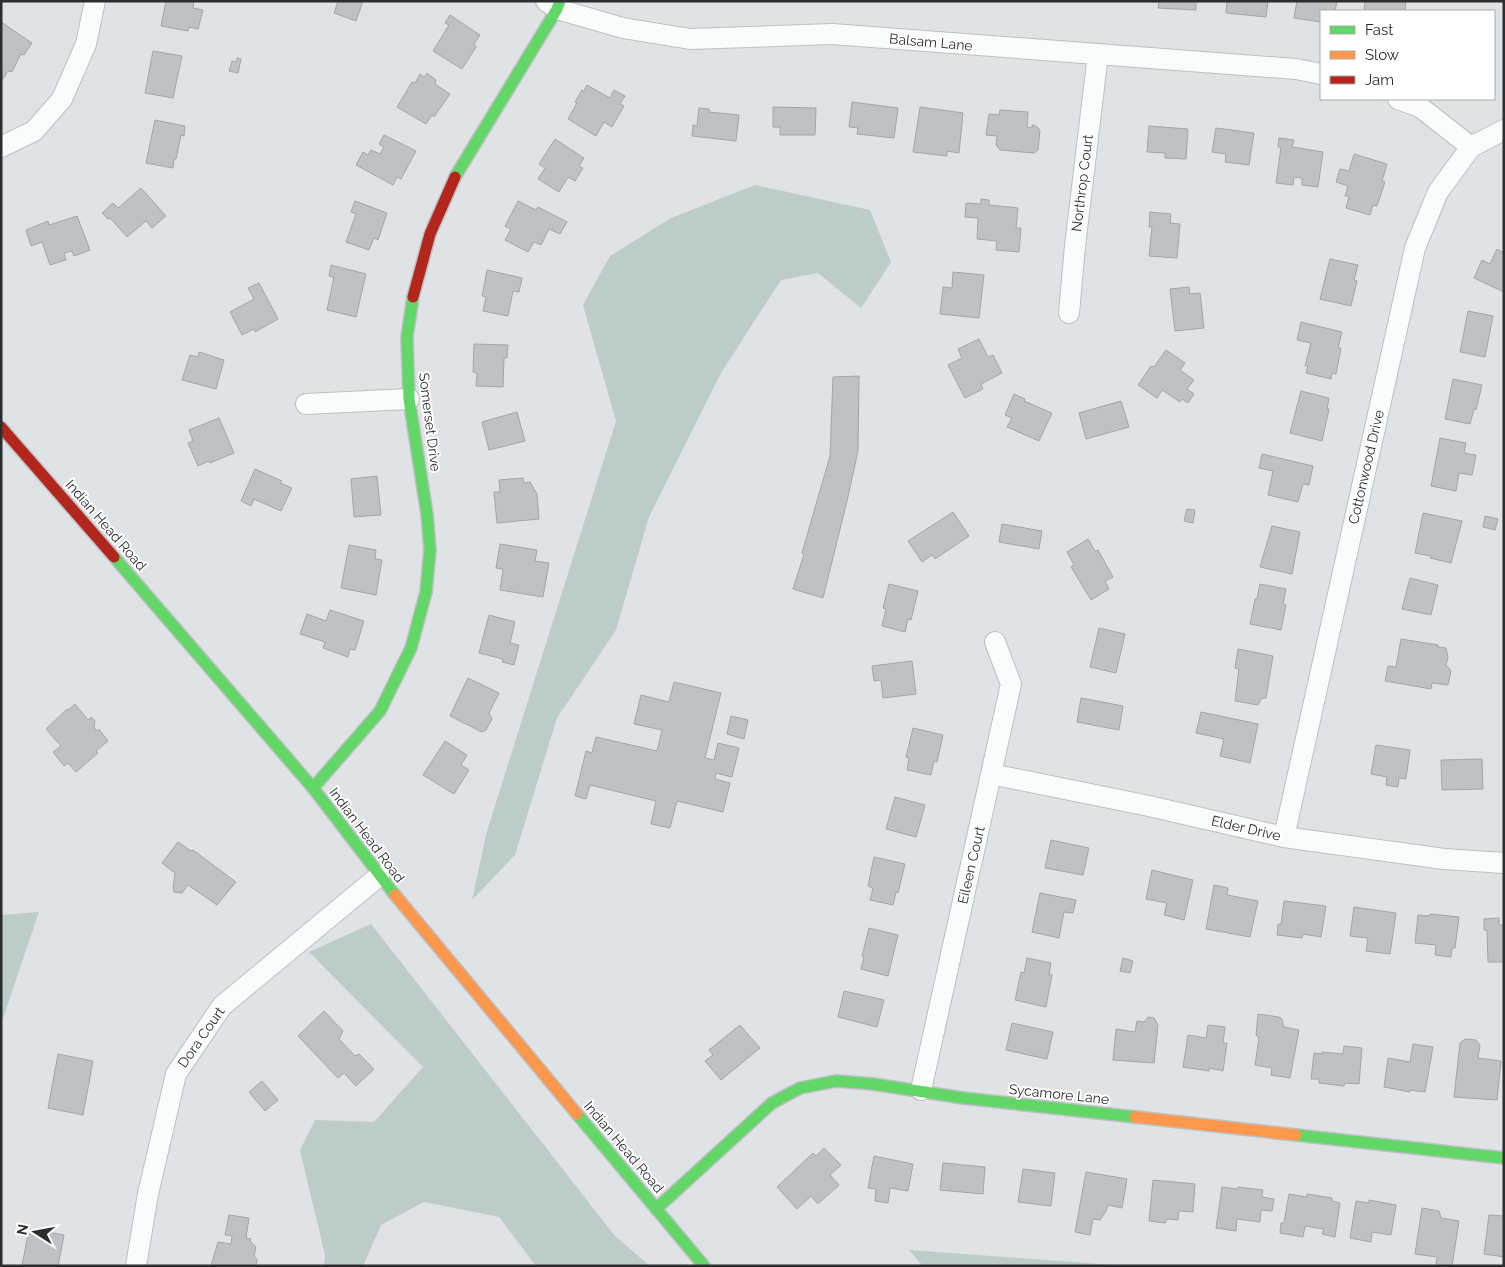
<svg xmlns="http://www.w3.org/2000/svg" width="1505" height="1267" font-family="Raleway,sans-serif">
<rect width="100%" height="100%" fill="#dfe3e5"/>
<!-- green -->
<path fill="#bdccc7" d="M 755,185 L 870,210 L 891,262 L 861,308 L 818,273 L 781,280 L 721,373 L 649,517 L 616,630 L 557,718 L 515,855 L 472,900 L 487,831 L 616,421 L 583,305 L 610,256 L 671,218 Z
M 39,912 L 1,1024 L 1,915 Z
M 371,924 L 615,1236 L 650,1266 L 536,1266 L 499,1217 L 424,1202 L 381,1225 L 363,1266 L 324,1266 L 325,1255 L 300,1150 L 315,1120 L 374,1122 L 423,1067 L 309,952 Z
M 909,1250 L 1115,1265 L 923,1266 Z"/>
<!-- building -->
<path fill="#bfc2c3" stroke="#a3a6a7" d="M 166,1 L 194,1 L 193,8 L 203,10 L 198,29 L 189,27 L 188,31 L 161,26 Z
M 338,1 L 363,1 L 356,21 L 334,13 Z
M 1159,1 L 1196,1 L 1196,10 L 1158,8 Z
M 1227,1 L 1268,1 L 1266,17 L 1226,13 Z
M 1297,1 L 1337,1 L 1335,11 L 1321,11 L 1321,22 L 1294,18 Z
M 1365,1 L 1406,1 L 1405,11 L 1364,11 Z
M 450,15 L 480,35 L 474,44 L 476,47 L 462,69 L 433,51 L 449,25 L 445,23 Z
M 1,22 L 32,43 L 24,55 L 21,54 L 12,72 L 8,71 L 3,79 L 1,77 Z
M 153,51 L 182,56 L 173,98 L 145,93 Z
M 237,58 L 241,59 L 238,73 L 229,71 L 232,61 L 236,62 Z
M 427,73 L 436,80 L 435,84 L 450,94 L 434,117 L 432,115 L 426,124 L 397,107 L 412,82 L 415,83 L 420,74 L 424,77 Z
M 587,85 L 610,98 L 614,90 L 625,96 L 620,104 L 624,106 L 612,127 L 604,122 L 596,136 L 568,119 L 577,103 L 575,102 L 582,90 L 584,91 Z
M 852,102 L 898,108 L 894,138 L 857,134 L 858,128 L 849,127 Z
M 773,107 L 816,108 L 815,135 L 780,135 L 780,127 L 773,127 Z
M 920,107 L 963,113 L 959,153 L 947,151 L 947,156 L 913,152 Z
M 699,108 L 709,109 L 709,112 L 739,115 L 736,141 L 692,136 L 693,125 L 697,126 Z
M 1000,110 L 1028,112 L 1027,127 L 1032,128 L 1032,125 L 1036,126 L 1040,130 L 1038,150 L 1034,153 L 1000,150 L 996,145 L 997,136 L 986,135 L 989,114 L 999,115 Z
M 155,120 L 185,126 L 184,136 L 181,135 L 176,159 L 174,159 L 173,168 L 146,163 Z
M 1149,126 L 1188,129 L 1186,159 L 1165,158 L 1165,153 L 1147,152 Z
M 1216,128 L 1254,133 L 1249,165 L 1225,162 L 1226,154 L 1212,152 Z
M 384,135 L 416,151 L 401,179 L 397,177 L 393,185 L 356,165 L 363,152 L 368,155 L 371,150 L 380,154 L 384,147 L 379,144 Z
M 1279,138 L 1294,140 L 1292,147 L 1323,152 L 1318,187 L 1302,185 L 1302,178 L 1294,177 L 1293,185 L 1276,183 L 1281,147 L 1278,147 Z
M 555,139 L 584,158 L 579,166 L 583,168 L 575,181 L 568,177 L 559,192 L 538,179 L 545,168 L 539,164 Z
M 1354,154 L 1387,164 L 1382,181 L 1385,182 L 1377,206 L 1373,205 L 1370,215 L 1346,208 L 1349,196 L 1345,196 L 1348,186 L 1336,182 L 1340,169 L 1349,171 Z
M 141,188 L 166,216 L 152,228 L 146,221 L 127,237 L 110,218 L 108,219 L 102,213 L 113,203 L 118,208 Z
M 981,199 L 989,200 L 989,205 L 1018,208 L 1016,228 L 1021,228 L 1019,252 L 996,250 L 997,241 L 977,239 L 978,218 L 965,217 L 966,203 L 981,204 Z
M 355,201 L 387,213 L 378,240 L 374,238 L 369,250 L 346,242 L 356,214 L 351,212 Z
M 518,201 L 536,210 L 538,207 L 567,222 L 560,234 L 549,229 L 541,245 L 534,242 L 528,252 L 505,240 L 511,229 L 505,226 Z
M 1150,212 L 1171,214 L 1170,223 L 1180,224 L 1177,258 L 1149,256 L 1152,227 L 1149,227 Z
M 77,216 L 90,250 L 74,256 L 72,251 L 64,253 L 66,260 L 50,265 L 42,242 L 31,246 L 26,230 L 48,221 L 49,225 Z
M 1497,249 L 1504,253 L 1504,292 L 1474,278 L 1482,260 L 1490,264 Z
M 1330,259 L 1358,265 L 1354,280 L 1357,281 L 1351,306 L 1320,299 Z
M 331,265 L 366,274 L 356,317 L 327,310 L 334,277 L 329,276 Z
M 487,270 L 522,278 L 519,292 L 513,291 L 508,316 L 483,311 L 486,297 L 482,296 Z
M 953,272 L 984,275 L 979,318 L 940,314 L 943,287 L 952,288 Z
M 259,283 L 278,319 L 255,332 L 254,329 L 242,335 L 230,312 L 254,299 L 248,288 Z
M 1189,287 L 1190,294 L 1200,293 L 1204,328 L 1175,331 L 1170,289 Z
M 1468,311 L 1493,316 L 1485,357 L 1460,352 Z
M 1301,322 L 1342,332 L 1338,348 L 1341,348 L 1336,374 L 1332,373 L 1331,379 L 1306,373 L 1308,366 L 1305,366 L 1311,343 L 1297,340 Z
M 979,339 L 988,357 L 993,355 L 1002,373 L 981,384 L 983,389 L 965,398 L 948,365 L 962,358 L 958,349 Z
M 474,344 L 508,345 L 507,358 L 504,358 L 503,387 L 476,386 L 477,373 L 473,372 Z
M 1166,350 L 1185,363 L 1180,370 L 1194,380 L 1187,389 L 1194,394 L 1188,403 L 1182,399 L 1180,402 L 1162,390 L 1157,398 L 1138,385 L 1151,366 L 1154,367 Z
M 199,352 L 224,360 L 216,389 L 182,380 L 190,355 L 198,357 Z
M 859,376 L 858,451 L 847,501 L 823,598 L 793,589 L 804,554 L 802,553 L 830,456 L 833,377 Z
M 1453,379 L 1482,385 L 1476,410 L 1474,409 L 1470,424 L 1445,419 Z
M 1301,391 L 1329,398 L 1327,409 L 1329,409 L 1322,441 L 1290,433 Z
M 1014,394 L 1025,399 L 1024,401 L 1052,413 L 1039,441 L 1007,427 L 1012,418 L 1005,415 Z
M 1121,401 L 1129,427 L 1086,439 L 1079,413 Z
M 517,412 L 525,441 L 489,450 L 482,422 Z
M 219,418 L 234,453 L 210,463 L 209,461 L 198,466 L 188,443 L 193,441 L 189,430 Z
M 1440,438 L 1466,443 L 1464,453 L 1476,455 L 1472,475 L 1459,473 L 1456,491 L 1431,486 Z
M 1262,454 L 1313,466 L 1309,485 L 1303,484 L 1298,502 L 1268,495 L 1273,471 L 1259,468 Z
M 255,469 L 282,481 L 280,483 L 292,488 L 281,511 L 254,499 L 251,506 L 241,501 Z
M 377,476 L 381,515 L 354,517 L 351,479 Z
M 523,478 L 524,483 L 530,482 L 537,494 L 539,519 L 497,523 L 494,492 L 500,492 L 499,480 Z
M 1187,509 L 1195,510 L 1193,523 L 1184,521 Z
M 953,512 L 969,536 L 935,559 L 932,555 L 922,562 L 908,541 Z
M 1423,513 L 1462,521 L 1451,563 L 1430,558 L 1431,556 L 1415,553 Z
M 1485,516 L 1498,519 L 1495,530 L 1483,527 Z
M 1002,524 L 1042,531 L 1039,549 L 999,542 Z
M 1272,526 L 1300,532 L 1292,574 L 1260,567 Z
M 1088,539 L 1095,551 L 1098,550 L 1113,577 L 1105,581 L 1109,589 L 1091,600 L 1071,567 L 1074,565 L 1067,552 Z
M 500,544 L 537,550 L 535,561 L 549,563 L 543,597 L 500,590 L 503,569 L 496,568 Z
M 349,545 L 376,550 L 375,559 L 382,560 L 376,595 L 341,588 Z
M 1410,578 L 1438,585 L 1431,615 L 1402,609 Z
M 889,584 L 918,591 L 911,620 L 908,619 L 905,632 L 882,626 L 886,609 L 883,608 Z
M 1260,584 L 1286,589 L 1283,604 L 1286,605 L 1281,630 L 1250,624 L 1255,599 L 1257,599 Z
M 330,610 L 364,621 L 355,650 L 350,649 L 348,657 L 323,648 L 325,642 L 300,634 L 307,614 L 326,621 Z
M 489,615 L 515,622 L 510,643 L 519,645 L 514,665 L 502,662 L 503,659 L 479,653 Z
M 1099,628 L 1125,634 L 1116,673 L 1090,667 Z
M 1401,639 L 1438,645 L 1438,647 L 1446,648 L 1448,657 L 1446,665 L 1451,671 L 1448,685 L 1432,683 L 1431,689 L 1385,681 L 1388,666 L 1396,667 Z
M 1238,649 L 1273,656 L 1266,698 L 1262,698 L 1258,705 L 1235,701 L 1239,669 L 1235,668 Z
M 912,661 L 916,694 L 883,698 L 881,680 L 874,681 L 872,666 Z
M 468,678 L 499,693 L 489,713 L 492,719 L 486,730 L 482,732 L 450,716 Z
M 674,682 L 721,693 L 705,758 L 714,760 L 718,743 L 739,748 L 732,777 L 716,773 L 715,779 L 730,783 L 723,812 L 677,801 L 670,828 L 651,824 L 656,801 L 590,785 L 586,799 L 575,796 L 586,751 L 592,753 L 596,737 L 657,751 L 662,730 L 634,724 L 641,695 L 669,702 Z
M 1081,698 L 1123,706 L 1119,730 L 1077,722 Z
M 75,704 L 88,720 L 91,717 L 95,721 L 94,727 L 97,731 L 99,729 L 108,741 L 96,751 L 98,753 L 76,772 L 68,763 L 64,766 L 53,752 L 61,746 L 46,729 L 67,709 L 68,710 Z
M 1201,712 L 1258,724 L 1250,763 L 1220,756 L 1224,739 L 1196,733 Z
M 731,716 L 748,720 L 744,739 L 727,734 Z
M 913,728 L 943,735 L 937,762 L 934,761 L 931,775 L 907,770 L 909,758 L 906,757 Z
M 445,741 L 467,755 L 461,765 L 469,770 L 454,794 L 423,775 Z
M 1376,745 L 1410,750 L 1406,779 L 1399,778 L 1398,787 L 1386,785 L 1387,777 L 1371,774 Z
M 1482,759 L 1483,789 L 1442,790 L 1441,760 Z
M 895,797 L 925,805 L 916,837 L 886,829 Z
M 1051,840 L 1089,848 L 1083,875 L 1045,868 Z
M 178,842 L 191,851 L 193,850 L 236,882 L 217,905 L 188,885 L 182,893 L 174,892 L 173,887 L 175,873 L 162,863 Z
M 874,857 L 905,864 L 898,893 L 896,892 L 893,905 L 870,900 L 873,888 L 868,886 Z
M 1152,870 L 1193,880 L 1184,920 L 1164,915 L 1167,903 L 1146,899 Z
M 1214,885 L 1228,888 L 1227,895 L 1258,901 L 1250,937 L 1206,929 Z
M 1040,893 L 1076,900 L 1073,913 L 1064,912 L 1059,938 L 1032,932 Z
M 1284,901 L 1326,906 L 1321,937 L 1303,934 L 1302,938 L 1277,935 L 1278,924 L 1281,924 Z
M 1354,907 L 1396,913 L 1390,954 L 1366,951 L 1368,938 L 1350,936 Z
M 1430,914 L 1459,917 L 1455,948 L 1452,948 L 1451,957 L 1435,955 L 1436,945 L 1415,943 L 1418,915 L 1430,916 Z
M 1499,918 L 1499,925 L 1504,925 L 1504,962 L 1488,962 L 1487,930 L 1484,930 L 1484,919 Z
M 869,928 L 898,935 L 888,976 L 861,969 L 864,957 L 862,956 Z
M 1027,958 L 1051,963 L 1049,975 L 1052,975 L 1046,1007 L 1015,1000 L 1021,972 L 1024,973 Z
M 1123,958 L 1133,961 L 1130,973 L 1120,971 Z
M 844,991 L 884,1000 L 877,1027 L 838,1017 Z
M 324,1011 L 343,1031 L 339,1039 L 355,1056 L 359,1054 L 374,1069 L 356,1086 L 344,1073 L 338,1078 L 298,1036 Z
M 1258,1014 L 1279,1017 L 1282,1019 L 1284,1027 L 1299,1030 L 1290,1078 L 1271,1075 L 1272,1068 L 1255,1065 L 1259,1038 L 1256,1035 Z
M 1148,1017 L 1154,1018 L 1158,1025 L 1154,1063 L 1113,1060 L 1116,1029 L 1135,1032 L 1137,1021 L 1144,1022 Z
M 1012,1023 L 1053,1032 L 1047,1059 L 1006,1050 Z
M 740,1025 L 760,1048 L 721,1080 L 705,1061 L 713,1055 L 709,1050 Z
M 1208,1025 L 1225,1027 L 1223,1043 L 1227,1043 L 1223,1071 L 1209,1068 L 1209,1071 L 1183,1067 L 1188,1035 L 1206,1038 Z
M 1465,1039 L 1476,1040 L 1480,1045 L 1478,1058 L 1501,1061 L 1497,1100 L 1454,1097 L 1460,1043 Z
M 1413,1044 L 1433,1047 L 1425,1092 L 1410,1090 L 1410,1092 L 1384,1087 L 1388,1058 L 1410,1062 Z
M 1344,1046 L 1362,1048 L 1359,1084 L 1345,1083 L 1344,1086 L 1319,1083 L 1319,1079 L 1311,1079 L 1314,1053 L 1322,1054 L 1322,1052 L 1343,1054 Z
M 58,1054 L 93,1061 L 83,1115 L 48,1108 Z
M 262,1081 L 278,1100 L 265,1111 L 249,1092 Z
M 824,1148 L 841,1165 L 830,1175 L 839,1185 L 818,1204 L 811,1196 L 797,1209 L 777,1187 L 813,1153 L 816,1156 Z
M 874,1156 L 913,1164 L 908,1191 L 890,1188 L 888,1203 L 875,1201 L 876,1189 L 868,1188 Z
M 943,1163 L 985,1167 L 983,1194 L 940,1190 Z
M 1023,1169 L 1055,1173 L 1051,1206 L 1018,1202 Z
M 1086,1172 L 1127,1179 L 1122,1208 L 1108,1205 L 1106,1211 L 1100,1220 L 1093,1219 L 1090,1235 L 1075,1232 Z
M 1153,1180 L 1195,1184 L 1193,1212 L 1179,1211 L 1178,1220 L 1167,1219 L 1165,1223 L 1149,1221 Z
M 1222,1187 L 1237,1189 L 1238,1187 L 1263,1190 L 1262,1197 L 1274,1199 L 1272,1211 L 1261,1210 L 1260,1222 L 1237,1219 L 1236,1231 L 1216,1228 Z
M 1289,1194 L 1306,1197 L 1307,1194 L 1332,1198 L 1332,1201 L 1340,1203 L 1335,1237 L 1322,1234 L 1324,1229 L 1305,1226 L 1303,1237 L 1280,1233 L 1281,1223 L 1284,1223 Z
M 1369,1200 L 1396,1205 L 1391,1235 L 1372,1232 L 1371,1242 L 1350,1238 L 1356,1201 L 1369,1203 Z
M 1422,1208 L 1439,1211 L 1441,1218 L 1459,1221 L 1452,1266 L 1436,1265 L 1437,1257 L 1415,1254 Z
M 229,1215 L 249,1218 L 246,1238 L 251,1239 L 250,1241 L 256,1247 L 254,1256 L 257,1260 L 256,1266 L 211,1266 L 218,1242 L 231,1244 L 232,1236 L 225,1235 Z
M 1489,1215 L 1504,1216 L 1504,1257 L 1484,1254 Z
M 29,1229 L 64,1235 L 58,1266 L 22,1266 Z"/>
<g fill="none" stroke-linecap="round" stroke-linejoin="round">
<defs>
<path id="street" d="M 546,1 L 557,9 L 623,28 L 690,39 L 832,34 L 1296,69 L 1321,74
M 1398,99 L 1420,107 L 1471,147
M 1,147 L 34,131 L 62,99 L 86,44 L 95,1
M 1069,313 L 1075,246 L 1098,54
M 306,404 L 409,399
M 991,774 L 1149,806 L 1284,837 L 1444,859 L 1504,863
M 1284,837 L 1415,248 L 1438,192 L 1471,147 L 1504,130
M 921,1090 L 1011,684 L 995,642
M 136,1266 L 148,1194 L 176,1074 L 222,1006 L 379,876"/>
<path id="fast" d="M 455,177 L 557,9 L 560,1
M 114,557 L 313,788 L 395,895
M 313,788 L 380,711 L 411,648 L 426,592 L 430,550 L 427,514 L 409,399 L 407,337 L 413,297
M 577,1114 L 704,1266
M 1296,1135 L 1504,1158
M 656,1209 L 772,1103 L 800,1088 L 836,1081 L 873,1084 L 963,1098 L 1135,1117"/>
<path id="slow" d="M 395,895 L 577,1114
M 1135,1117 L 1296,1135"/>
<path id="jam" d="M 413,297 L 430,234 L 455,177
M 1,427 L 114,557"/>
</defs>
<!-- street casing -->
<use href="#street" stroke="#bdc0c2" stroke-width="22"/>
<!-- fast casing -->
<use href="#fast" stroke="#bdc0c2" stroke-width="14"/>
<!-- slow casing -->
<use href="#slow" stroke="#bdc0c2" stroke-width="14"/>
<!-- jam casing -->
<use href="#jam" stroke="#bdc0c2" stroke-width="14"/>
<!-- street -->
<use href="#street" stroke="#fafbfb" stroke-width="20"/>
<!-- fast -->
<use href="#fast" stroke="#63d668" stroke-width="11"/>
<!-- slow -->
<use href="#slow" stroke="#ff974d" stroke-width="11"/>
<!-- jam -->
<use href="#jam" stroke="#b3261e" stroke-width="11"/>
</g>
<g text-anchor="middle" dominant-baseline="central" stroke-width="4" stroke-linejoin="round" paint-order="stroke">
<!-- street labels -->
<g font-size="14" fill="#2b2e2f" stroke="#fff">
<text transform="translate(931 42) rotate(5)">Balsam Lane</text>
<text transform="translate(1082 183) rotate(-83)">Northrop Court</text>
<text transform="translate(430 422) rotate(83)">Somerset Drive</text>
<text transform="translate(1366 467) rotate(-77)">Cottonwood Drive</text>
<text transform="translate(106 525) rotate(49)">Indian Head Road</text>
<text transform="translate(1246 828) rotate(13)">Elder Drive</text>
<text transform="translate(367 835) rotate(53)">Indian Head Road</text>
<text transform="translate(971 865) rotate(-77)">Eileen Court</text>
<text transform="translate(201 1037) rotate(-55)">Dora Court</text>
<text transform="translate(1059 1094) rotate(6)">Sycamore Lane</text>
<text transform="translate(624 1147) rotate(50)">Indian Head Road</text>
</g>
</g>
<!-- border -->
<rect width="1505" height="1267" fill="none" stroke="#2b2e2f" stroke-width="5"/>
<!-- legend -->
<rect x="1320" y="10" width="175" height="90" fill="#ffffff" stroke="#aaabac"/>
<rect x="1330" y="26" width="25" height="8" fill="#63d668" stroke="#aaabac"/>
<text x="1365" y="35" font-size="15" fill="#2b2e2f">Fast</text>
<rect x="1330" y="51" width="25" height="8" fill="#ff974d" stroke="#aaabac"/>
<text x="1365" y="60" font-size="15" fill="#2b2e2f">Slow</text>
<rect x="1330" y="76" width="25" height="8" fill="#b3261e" stroke="#aaabac"/>
<text x="1365" y="85" font-size="15" fill="#2b2e2f">Jam</text>
<!-- north arrow -->
<g transform="translate(35 1232) rotate(281)" stroke="#ffffff" stroke-width="4" paint-order="stroke">
<path d="M0-4L9 19L0 12L-9 19Z" fill="#2b2e2f"/>
<text y="-8" font-size="14" font-weight="bold" text-anchor="middle" fill="#2b2e2f">N</text>
</g>
</svg>
